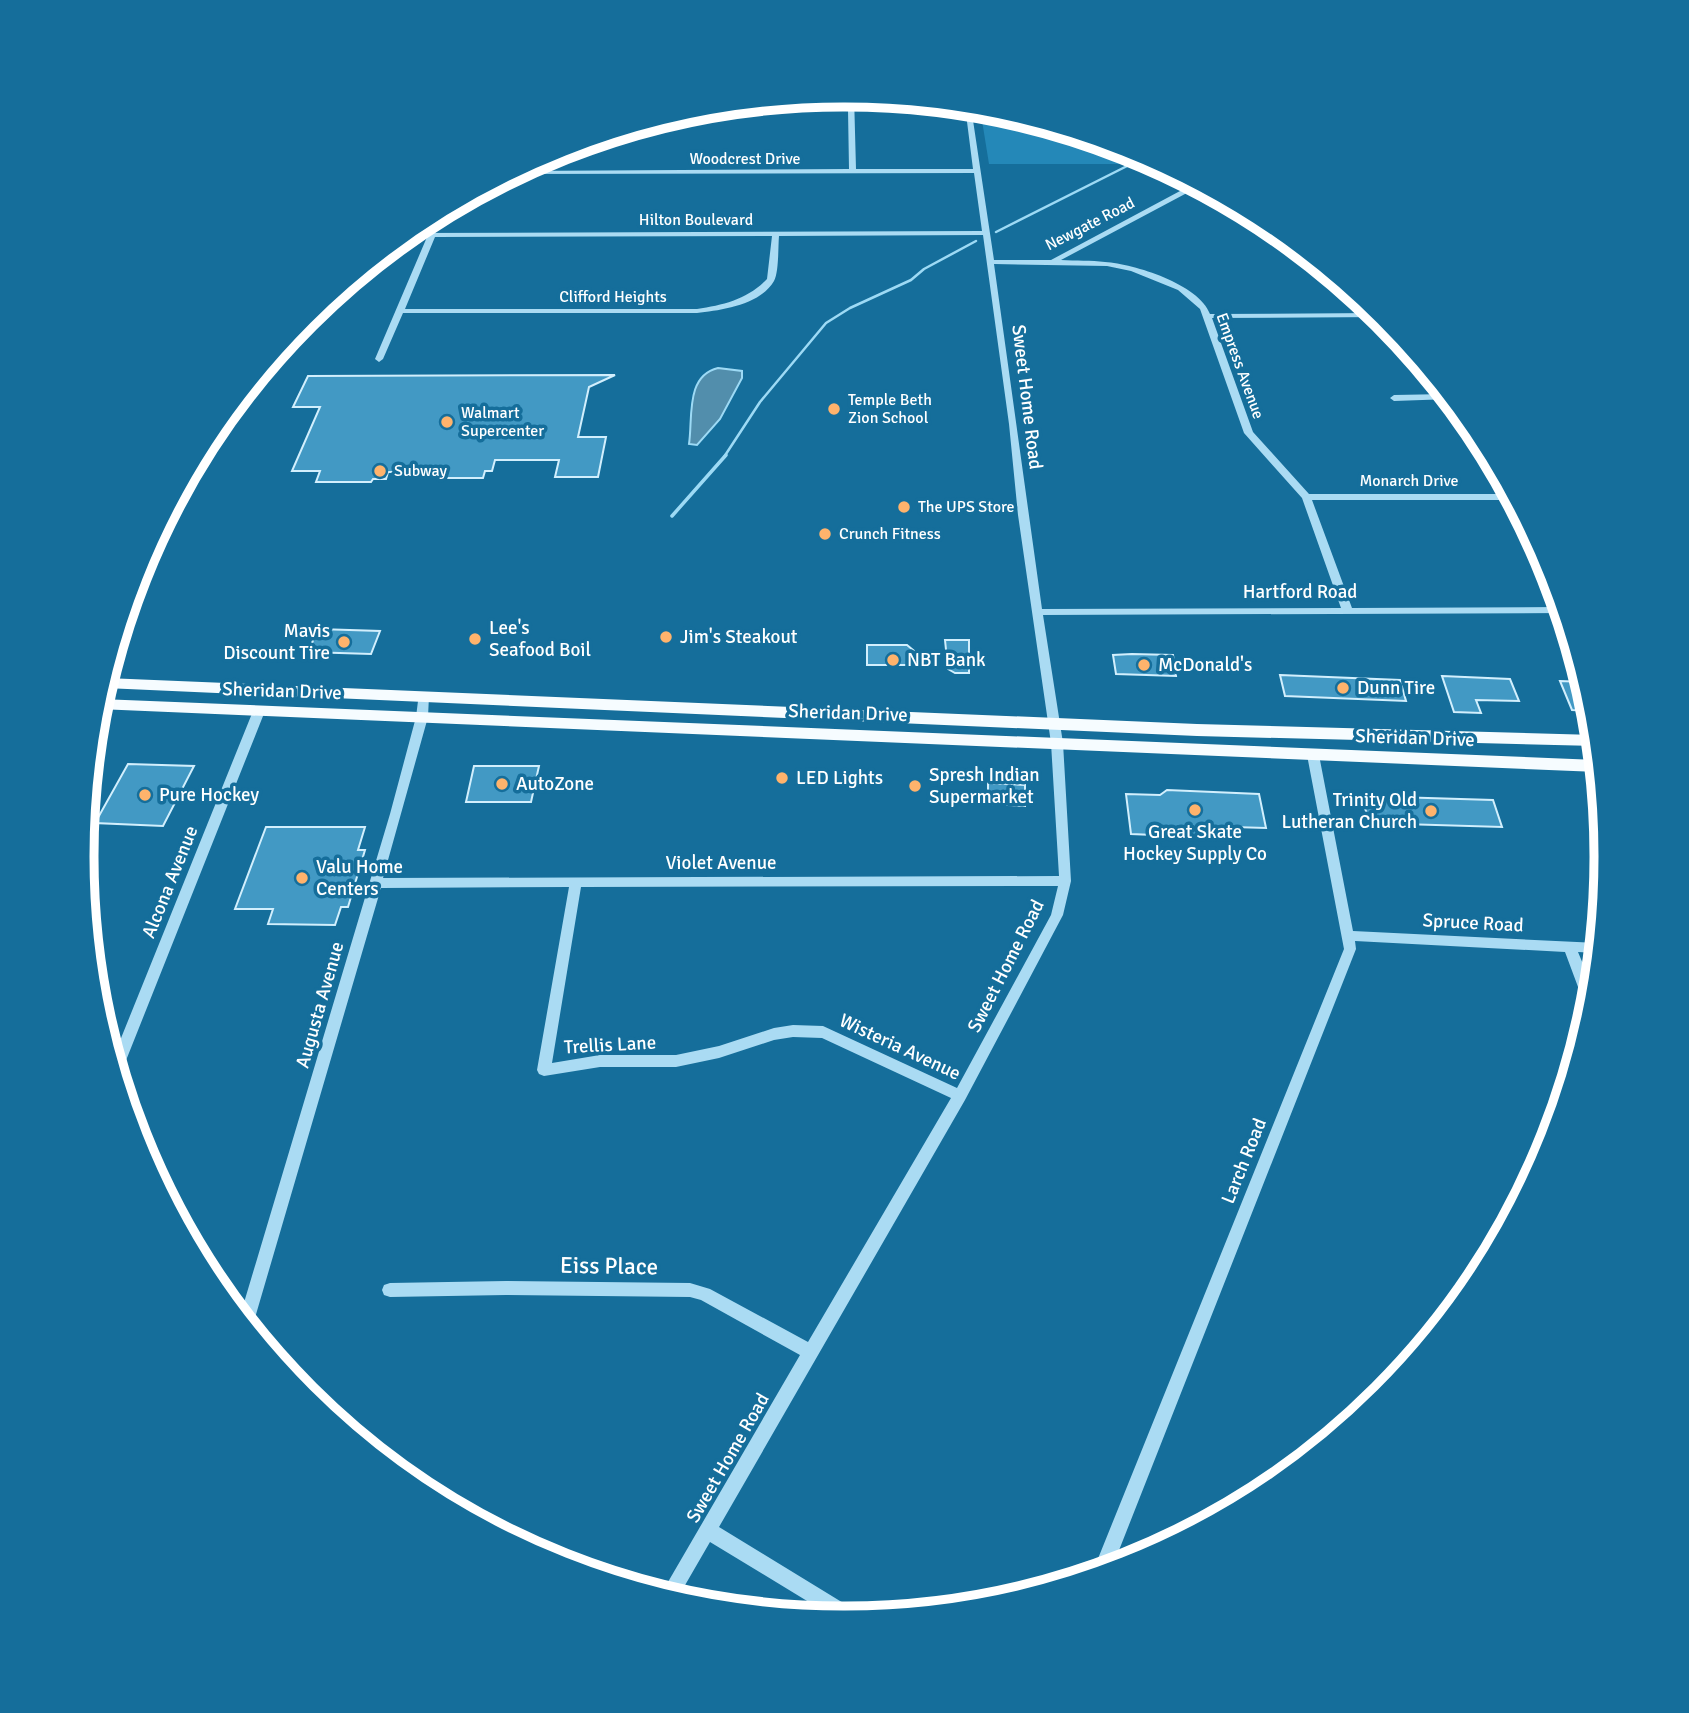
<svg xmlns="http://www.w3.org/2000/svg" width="1689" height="1713" font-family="Signika,sans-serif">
<rect width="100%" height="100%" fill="#156e9b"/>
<!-- green -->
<path fill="#2488b8" d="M 980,108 L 994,109 L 1141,155 L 1124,164 L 989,164 Z"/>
<!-- water -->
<path fill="#528eac" stroke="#9ddaf5" stroke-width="2" d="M 718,368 L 742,371 L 742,378 L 720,419 L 697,445 L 689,444 C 693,418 685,376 718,368 Z"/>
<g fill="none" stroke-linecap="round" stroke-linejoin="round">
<!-- stream-far1 -->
<path stroke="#9ddaf5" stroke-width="2.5" d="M 996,232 L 1145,157
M 724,457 L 760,402 L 826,323 L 850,308 L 911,280 L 924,269 L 976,241"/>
<!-- stream -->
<path stroke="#9ddaf5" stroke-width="3.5" d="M 672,516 L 726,455"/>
</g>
<!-- building -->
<path fill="#4299c4" stroke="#d2effd" stroke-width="2" d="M 615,375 L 589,387 L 578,437 L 606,437 L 598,477 L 555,477 L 559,460 L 495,460 L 492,471 L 485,471 L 483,478 L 442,478 L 444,472 L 388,472 L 386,479 L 373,479 L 371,482 L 316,482 L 320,471 L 292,471 L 320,407 L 293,407 L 308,376 Z
M 318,629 L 380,631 L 371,654 L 308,652 Z
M 945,640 L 969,640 L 969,673 L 955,673 L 948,669 Z
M 867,645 L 907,645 L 919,655 L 919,665 L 867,665 Z
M 1132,654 L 1173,655 L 1176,676 L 1116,674 L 1113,655 Z
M 1280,675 L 1400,680 L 1406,701 L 1285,696 Z
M 1442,676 L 1510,679 L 1519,701 L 1476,700 L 1481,713 L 1454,712 Z
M 1560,681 L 1584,682 L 1592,711 L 1572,710 Z
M 128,764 L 194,766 L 163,826 L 95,823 Z
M 474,766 L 539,766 L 531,802 L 466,802 Z
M 988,783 L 1025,785 L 1025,806 L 988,804 Z
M 1167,790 L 1259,794 L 1266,828 L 1200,826 L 1201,837 L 1131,834 L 1126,794 L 1160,795 Z
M 1362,796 L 1493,800 L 1502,827 L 1369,823 Z
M 266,827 L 365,827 L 358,850 L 365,850 L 348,907 L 341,907 L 335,925 L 268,924 L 273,909 L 235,909 Z"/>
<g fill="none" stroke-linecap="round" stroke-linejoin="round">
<!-- minor -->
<path fill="#aadbf3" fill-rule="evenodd" d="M 848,95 L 854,95 L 856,169 L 973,169 L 965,106 L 971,107 L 994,260 L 1051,260 L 1195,183 L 1200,186 L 1061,260 C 1076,261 1091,260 1105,262 C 1134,264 1199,284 1210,314 L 1377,313 L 1383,317 L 1212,318 L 1253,432 L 1309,494 L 1511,494 L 1514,500 L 1312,500 L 1352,608 L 1561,607 L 1563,613 L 1043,615 L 1063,743 L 1071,881 L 1063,915 L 965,1100 L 719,1527 L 858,1612 L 861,1617 L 835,1618 L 710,1542 L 677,1599 L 661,1594 L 800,1355 L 701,1300 L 690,1297 L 506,1295 L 390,1297 L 384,1295 L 382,1290 L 384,1285 L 390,1283 L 506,1281 L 690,1283 L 710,1289 L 808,1342 L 951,1098 L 822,1038 L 793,1037 L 774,1040 L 719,1058 L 676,1067 L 600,1067 L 544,1076 L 539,1074 L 537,1070 L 569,887 L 381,888 L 252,1328 L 240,1316 L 390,814 L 416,717 L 419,693 L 423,692 L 429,696 L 428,717 L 383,878 L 1059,876 L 1051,743 L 1018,515 L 1009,424 L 983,235 L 779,236 C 778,247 779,272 774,281 C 760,305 721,310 697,313 L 403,313 L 383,359 L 379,362 L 375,359 L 427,237 L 404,237 L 409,233 L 982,231 L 974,173 L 511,174 L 518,171 L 849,169 L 848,110 L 752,114 L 640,126 L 653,122 L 752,110 L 848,106 ZM 772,236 L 767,279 C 748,299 724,305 697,309 L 405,309 L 435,237 ZM 994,264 L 1107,266 L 1131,271 L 1178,290 L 1200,309 L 1244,433 L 1302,498 L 1341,608 L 1042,609 ZM 1058,886 L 1051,915 L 957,1088 L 823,1026 L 793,1025 L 774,1028 L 719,1046 L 676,1055 L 600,1055 L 552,1063 L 581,887 Z
M 1274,241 L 1290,241 L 1295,245 L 1274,245 Z
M 254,380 L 259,381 L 260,383 L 256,386 L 250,385 Z
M 1447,394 L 1451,399 L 1394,401 L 1390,398 L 1394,395 Z
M 259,707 L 265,711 L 123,1068 L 118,1073 L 113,1058 L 253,711 Z
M 1313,751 L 1319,755 L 1353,931 L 1598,943 L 1597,953 L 1578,952 C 1586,972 1597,991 1590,1012 L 1587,1011 L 1565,952 L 1355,941 L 1356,949 L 1112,1568 L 1094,1573 L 1093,1571 L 1344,949 L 1307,755 Z"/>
<!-- major -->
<path fill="#f6fcff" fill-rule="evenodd" d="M 106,678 L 1197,724 L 1595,735 L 1596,746 L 1197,736 L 105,688 Z
M 100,699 L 1597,760 L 1598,772 L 98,709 Z"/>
</g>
<!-- markers -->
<g fill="#ffb36c" stroke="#156e9b" stroke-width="2.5">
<circle cx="834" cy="409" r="7"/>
<circle cx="447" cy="422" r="7"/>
<circle cx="380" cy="471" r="7"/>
<circle cx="904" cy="507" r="7"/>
<circle cx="825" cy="534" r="7"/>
<circle cx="666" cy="637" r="7"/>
<circle cx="475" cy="639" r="7"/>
<circle cx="344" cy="642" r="7"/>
<circle cx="893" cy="660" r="7"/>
<circle cx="1144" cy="665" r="7"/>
<circle cx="1343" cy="688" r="7"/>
<circle cx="782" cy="778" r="7"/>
<circle cx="502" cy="784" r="7"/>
<circle cx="915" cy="786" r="7"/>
<circle cx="145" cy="795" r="7"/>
<circle cx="1195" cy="810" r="7"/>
<circle cx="1431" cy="811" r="7"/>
<circle cx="302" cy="878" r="7"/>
</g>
<g text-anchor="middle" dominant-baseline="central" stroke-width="7" stroke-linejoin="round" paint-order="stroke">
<!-- far-street labels -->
<g font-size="16" fill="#fff" stroke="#156e9b">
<text x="745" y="159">Woodcrest Drive</text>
<text x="696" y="220">Hilton Boulevard</text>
<text transform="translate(1090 224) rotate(-27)">Newgate Road</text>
<text x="613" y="297">Clifford Heights</text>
<text transform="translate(1240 366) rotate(70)">Empress Avenue</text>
<text x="1409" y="481">Monarch Drive</text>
</g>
<!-- far-poi labels -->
<g font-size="16" fill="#fff" stroke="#156e9b" text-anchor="start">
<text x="848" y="400">Temple Beth<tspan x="848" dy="18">Zion School</tspan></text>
<text x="461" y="413">Walmart<tspan x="461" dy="18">Supercenter</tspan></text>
<text x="394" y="471">Subway</text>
<text x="918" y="507">The UPS Store</text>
<text x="839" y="534">Crunch Fitness</text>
</g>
<!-- street labels -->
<g font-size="19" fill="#fff" stroke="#156e9b">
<text transform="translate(1027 397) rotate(83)">Sweet Home Road</text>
<text x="1300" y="592">Hartford Road</text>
<text transform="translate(282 691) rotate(2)">Sheridan Drive</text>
<text transform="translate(848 713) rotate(2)">Sheridan Drive</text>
<text transform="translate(1415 738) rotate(2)">Sheridan Drive</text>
<text x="721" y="863">Violet Avenue</text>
<text transform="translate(170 882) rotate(-68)">Alcona Avenue</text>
<text transform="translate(1473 923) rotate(3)">Spruce Road</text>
<text transform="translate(1006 966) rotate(-63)">Sweet Home Road</text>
<text transform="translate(320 1005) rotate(-74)">Augusta Avenue</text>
<text transform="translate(610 1045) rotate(-3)">Trellis Lane</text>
<text transform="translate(900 1047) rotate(25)">Wisteria Avenue</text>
<text transform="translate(1244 1161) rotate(-68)">Larch Road</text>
<text transform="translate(728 1458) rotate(-60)">Sweet Home Road</text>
</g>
<!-- poi labels -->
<g font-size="19" fill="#fff" stroke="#156e9b" text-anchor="start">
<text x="489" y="628">Lee's<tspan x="489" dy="22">Seafood Boil</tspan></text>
<text x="330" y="631" text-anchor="end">Mavis<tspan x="330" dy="22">Discount Tire</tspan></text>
<text x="680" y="637">Jim's Steakout</text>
<text x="907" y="660">NBT Bank</text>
<text x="1158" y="665">McDonald's</text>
<text x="1357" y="688">Dunn Tire</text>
<text x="929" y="775">Spresh Indian<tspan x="929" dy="22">Supermarket</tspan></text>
<text x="796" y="778">LED Lights</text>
<text x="516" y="784">AutoZone</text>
<text x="159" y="795">Pure Hockey</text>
<text x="1417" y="800" text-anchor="end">Trinity Old<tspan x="1417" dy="22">Lutheran Church</tspan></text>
<text x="1195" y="832" text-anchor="middle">Great Skate<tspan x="1195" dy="22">Hockey Supply Co</tspan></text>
<text x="316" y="867">Valu Home<tspan x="316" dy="22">Centers</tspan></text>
</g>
<!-- near-street labels -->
<g font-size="23" fill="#fff" stroke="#156e9b">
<text transform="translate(609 1266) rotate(1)">Eiss Place</text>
</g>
</g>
<!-- crop -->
<path d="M0 0H1689V1713H0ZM843 107H845A749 749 0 0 1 1594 856V857A749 749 0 0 1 845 1606H843A749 749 0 0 1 94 857V856A749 749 0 0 1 843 107Z" fill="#156e9b" fill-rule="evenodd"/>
<path fill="none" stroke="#fff" stroke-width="9" d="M843 107H845A749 749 0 0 1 1594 856V857A749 749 0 0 1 845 1606H843A749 749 0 0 1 94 857V856A749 749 0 0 1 843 107Z"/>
</svg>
